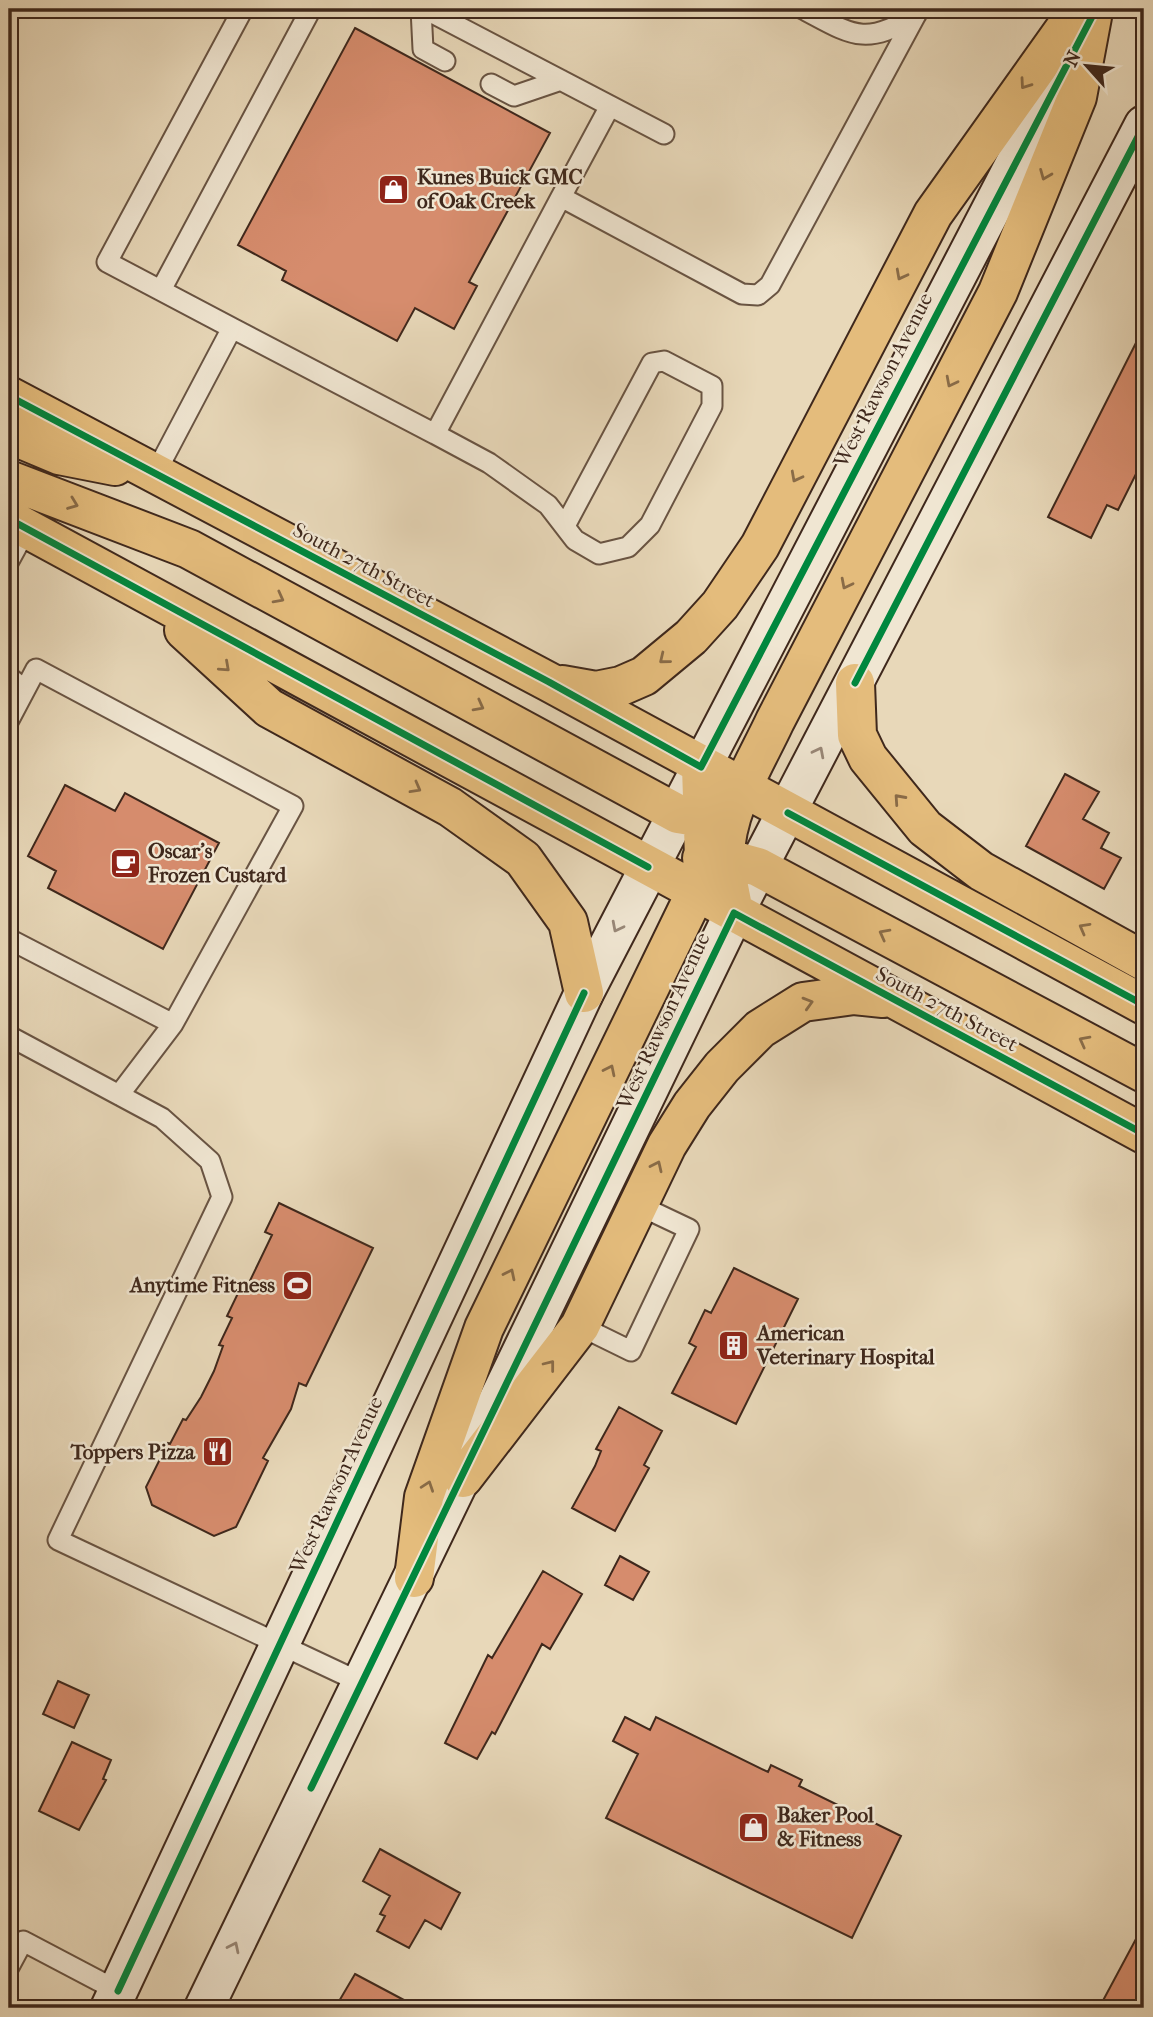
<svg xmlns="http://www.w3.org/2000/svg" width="1153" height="2017" font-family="'IM FELL French Canon',serif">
<rect width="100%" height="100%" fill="#e8d8b9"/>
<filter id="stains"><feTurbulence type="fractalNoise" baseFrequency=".00286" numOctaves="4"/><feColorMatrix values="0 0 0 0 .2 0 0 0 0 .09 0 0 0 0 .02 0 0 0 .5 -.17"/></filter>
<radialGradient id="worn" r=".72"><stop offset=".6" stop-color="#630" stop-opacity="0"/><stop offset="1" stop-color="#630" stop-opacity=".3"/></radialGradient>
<!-- building -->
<path fill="#d68c6d" stroke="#3f281c" stroke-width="2" d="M 355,28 L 550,133 L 469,282 L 477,286 L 454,329 L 415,308 L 397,341 L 282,280 L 286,271 L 238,245 Z
M 1144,327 L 1144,458 L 1118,510 L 1107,505 L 1091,538 L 1048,517 Z
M 1065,774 L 1099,792 L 1083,819 L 1109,833 L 1101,848 L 1121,858 L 1104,889 L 1026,846 Z
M 65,785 L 115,811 L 125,793 L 219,843 L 163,949 L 48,888 L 56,871 L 28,856 Z
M 279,1203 L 373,1248 L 306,1386 L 299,1383 L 291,1409 L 263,1458 L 268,1461 L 236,1527 L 214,1536 L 152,1505 L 146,1487 L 168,1443 L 170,1444 L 183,1419 L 186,1420 L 201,1397 L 214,1371 L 223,1346 L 219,1345 L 232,1318 L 227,1316 L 241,1287 L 246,1289 L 272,1235 L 265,1232 Z
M 734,1268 L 798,1299 L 736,1424 L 672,1393 L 696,1347 L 689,1343 L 705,1310 L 711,1313 Z
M 619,1407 L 662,1431 L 644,1465 L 649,1468 L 615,1531 L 572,1508 L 595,1466 L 601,1451 L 596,1449 Z
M 620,1556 L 649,1572 L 633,1600 L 605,1585 Z
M 543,1571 L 582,1594 L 550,1649 L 542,1644 L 495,1734 L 492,1732 L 477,1759 L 445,1743 L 488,1655 L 492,1658 Z
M 58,1681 L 89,1695 L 74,1728 L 43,1714 Z
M 625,1717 L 650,1730 L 656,1717 L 768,1772 L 771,1765 L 802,1780 L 799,1786 L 901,1836 L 852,1938 L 606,1818 L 638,1754 L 613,1741 Z
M 72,1742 L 111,1760 L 103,1779 L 106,1780 L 79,1830 L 39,1811 Z
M 380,1849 L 460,1893 L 441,1929 L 425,1920 L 409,1948 L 377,1931 L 385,1916 L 380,1914 L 390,1896 L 363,1881 Z
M 1144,1924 L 1144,2008 L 1099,2008 Z
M 355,1974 L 419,2008 L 335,2008 Z"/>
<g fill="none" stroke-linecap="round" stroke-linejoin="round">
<defs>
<path id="lane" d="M 421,9 L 423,49 L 445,61
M 425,9 L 664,134
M 803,9 C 852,35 865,47 916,15
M 491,84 L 514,96 L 561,80
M 561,197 L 610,106
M 161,290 L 311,9
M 232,328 L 107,262 L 243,9
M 435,434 L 489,463 L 548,505 L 575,540 L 599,554 L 628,547 L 650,525 L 712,406 L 712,386 L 664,361 L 652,363 L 566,524
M 155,474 L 232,328 L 435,434 L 561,197 L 742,294 L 758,295 L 770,285 L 919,9
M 9,561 L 27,528
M 9,677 L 25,690
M 9,720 L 36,669 L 293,806 L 173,1024 L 119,1095
M 9,939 L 173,1024
M 9,1036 L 162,1118 L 210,1161 L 222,1197 L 58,1540 L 362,1683
M 580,1326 L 631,1351 L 689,1229 L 632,1202
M 9,1967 L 23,1941 L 118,1991"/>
<path id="secondary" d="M 110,2008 L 584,993 L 1085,29
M 204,2008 L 734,913 L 1144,125"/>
<path id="primary" d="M 9,396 L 549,682 L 1144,1005
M 9,434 L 59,455 L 115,466
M 9,480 L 189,549 L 678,814 L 727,822
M 9,519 L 1144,1134
M 184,630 L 269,708 L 450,807 L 523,859 L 568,922 L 584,993
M 855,683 L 857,735 L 868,758 L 925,828 L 981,871 L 1144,961
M 562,685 L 596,691 L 621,686 L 644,676 L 691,637 L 720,605 L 760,546 L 933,214 L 1079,9
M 702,858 L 725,858 L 758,867 L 1144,1073
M 734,913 C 731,895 726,876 725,859 C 724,811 756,762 775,721 L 998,292 L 1077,97 L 1092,17
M 463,1478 L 580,1326 L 667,1145 L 692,1105 L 722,1067 L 760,1029 L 803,1002 L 854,995 L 883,998
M 414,1578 L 424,1497 L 484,1328 L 696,892 L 704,858 L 701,767"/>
</defs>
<!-- lane casing -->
<use href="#lane" stroke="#695443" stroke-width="23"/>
<!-- secondary casing -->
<use href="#secondary" stroke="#3f281c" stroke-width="42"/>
<!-- primary casing -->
<use href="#primary" stroke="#3f281c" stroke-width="42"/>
<!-- lane -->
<use href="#lane" stroke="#f0e6d2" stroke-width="19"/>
<!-- secondary -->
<use href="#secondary" stroke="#f0e6d2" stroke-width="38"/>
<!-- primary -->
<use href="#primary" stroke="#e4bc7c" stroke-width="38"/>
<defs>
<path id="cycleway" d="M 9,396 L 549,682 L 701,767 L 1096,9
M 9,519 L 648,867
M 855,683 L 1144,125
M 788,813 L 1144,1005
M 311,1788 L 734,913 L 1144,1134
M 118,1991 L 584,993"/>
</defs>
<!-- cycleway casing -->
<use href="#cycleway" stroke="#f0e6d2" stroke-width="11"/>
<!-- cycleway -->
<use href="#cycleway" stroke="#00873e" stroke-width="7"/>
</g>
<!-- one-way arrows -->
<defs><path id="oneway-chevron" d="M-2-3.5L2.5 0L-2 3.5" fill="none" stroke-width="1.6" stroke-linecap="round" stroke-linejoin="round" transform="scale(1.75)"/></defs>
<g stroke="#896b47">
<use href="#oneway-chevron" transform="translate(1025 84) rotate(125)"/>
<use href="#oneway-chevron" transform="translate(1045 175) rotate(112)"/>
<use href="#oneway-chevron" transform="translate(901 275) rotate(118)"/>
<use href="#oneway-chevron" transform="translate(951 382) rotate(117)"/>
<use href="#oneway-chevron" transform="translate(796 477) rotate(118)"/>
<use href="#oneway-chevron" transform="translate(73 504) rotate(21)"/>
<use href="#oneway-chevron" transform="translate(846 584) rotate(117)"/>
<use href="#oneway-chevron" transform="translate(279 598) rotate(28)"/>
<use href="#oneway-chevron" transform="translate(664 659) rotate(141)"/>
<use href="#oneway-chevron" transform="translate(225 667) rotate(42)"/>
<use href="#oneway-chevron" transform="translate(479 706) rotate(28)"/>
<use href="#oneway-chevron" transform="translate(416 788) rotate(29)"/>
<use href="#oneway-chevron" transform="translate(899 799) rotate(-132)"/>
<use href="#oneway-chevron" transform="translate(1084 928) rotate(-151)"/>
<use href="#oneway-chevron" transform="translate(884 934) rotate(-152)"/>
<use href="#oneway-chevron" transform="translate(808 1003) rotate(-16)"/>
<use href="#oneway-chevron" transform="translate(1084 1041) rotate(-152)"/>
<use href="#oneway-chevron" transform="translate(610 1070) rotate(-64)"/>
<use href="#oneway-chevron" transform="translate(657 1166) rotate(-65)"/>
<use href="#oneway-chevron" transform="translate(510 1274) rotate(-64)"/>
<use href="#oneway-chevron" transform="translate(550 1365) rotate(-52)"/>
<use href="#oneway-chevron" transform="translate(428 1486) rotate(-71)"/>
</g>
<g stroke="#988777">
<use href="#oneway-chevron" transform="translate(819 752) rotate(-63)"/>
<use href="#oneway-chevron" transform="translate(617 927) rotate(117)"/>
<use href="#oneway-chevron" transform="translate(234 1947) rotate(-64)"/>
</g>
<!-- icons -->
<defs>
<symbol id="shop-square" viewBox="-11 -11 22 22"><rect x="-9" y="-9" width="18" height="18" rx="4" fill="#8f2418" stroke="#f0e6d2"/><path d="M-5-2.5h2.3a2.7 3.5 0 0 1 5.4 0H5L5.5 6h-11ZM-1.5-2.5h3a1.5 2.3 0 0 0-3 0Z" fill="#fff"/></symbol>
<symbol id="cafe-square" viewBox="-11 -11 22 22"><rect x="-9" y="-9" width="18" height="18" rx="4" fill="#8f2418" stroke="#f0e6d2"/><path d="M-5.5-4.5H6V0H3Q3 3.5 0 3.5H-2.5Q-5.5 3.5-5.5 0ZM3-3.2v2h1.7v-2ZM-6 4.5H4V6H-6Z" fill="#fff"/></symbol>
<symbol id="stadium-square" viewBox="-11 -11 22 22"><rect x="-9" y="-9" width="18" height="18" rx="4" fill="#8f2418" stroke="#f0e6d2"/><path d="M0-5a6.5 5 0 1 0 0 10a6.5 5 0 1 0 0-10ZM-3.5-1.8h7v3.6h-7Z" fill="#fff"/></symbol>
<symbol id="building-square" viewBox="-11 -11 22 22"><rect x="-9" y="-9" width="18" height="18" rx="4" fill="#8f2418" stroke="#f0e6d2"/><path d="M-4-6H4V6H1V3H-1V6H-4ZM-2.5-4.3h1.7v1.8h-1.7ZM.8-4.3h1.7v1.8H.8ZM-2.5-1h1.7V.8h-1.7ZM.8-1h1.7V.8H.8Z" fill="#fff"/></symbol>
<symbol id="restaurant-square" viewBox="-11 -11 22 22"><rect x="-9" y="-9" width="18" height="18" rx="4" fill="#8f2418" stroke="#f0e6d2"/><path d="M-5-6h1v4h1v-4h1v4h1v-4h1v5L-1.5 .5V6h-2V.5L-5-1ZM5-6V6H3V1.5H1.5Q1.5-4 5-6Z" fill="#fff"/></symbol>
</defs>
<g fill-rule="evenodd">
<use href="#shop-square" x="376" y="172" width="35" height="35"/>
<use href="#cafe-square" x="108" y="846" width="35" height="35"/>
<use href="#stadium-square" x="280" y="1268" width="35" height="35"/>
<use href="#building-square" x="716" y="1328" width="35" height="35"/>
<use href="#restaurant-square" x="200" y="1434" width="35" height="35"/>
<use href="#shop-square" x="736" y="1810" width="35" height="35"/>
</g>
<g text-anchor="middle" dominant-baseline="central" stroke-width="5" stroke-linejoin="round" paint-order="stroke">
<!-- poi labels -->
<g font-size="21" font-weight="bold" fill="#3f281c" stroke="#f0e6d2" text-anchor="start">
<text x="417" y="177">Kunes Buick GMC<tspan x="417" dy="24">of Oak Creek</tspan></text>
<text x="148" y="851">Oscar's<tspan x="148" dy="24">Frozen Custard</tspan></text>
<text x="275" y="1285" text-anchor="end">Anytime Fitness</text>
<text x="757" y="1333">American<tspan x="757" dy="24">Veterinary Hospital</tspan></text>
<text x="195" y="1452" text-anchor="end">Toppers Pizza</text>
<text x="777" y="1815">Baker Pool<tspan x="777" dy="24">&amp; Fitness</tspan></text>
</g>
<!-- street labels -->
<g font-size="21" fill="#3f281c" stroke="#f0e6d2">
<text transform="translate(883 380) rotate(-63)">West Rawson Avenue</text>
<text transform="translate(364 565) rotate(28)">South 27th Street</text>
<text transform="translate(947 1009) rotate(28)">South 27th Street</text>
<text transform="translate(663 1021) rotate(-65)">West Rawson Avenue</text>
<text transform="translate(336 1485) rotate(-65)">West Rawson Avenue</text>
</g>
</g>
<!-- margin -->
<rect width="1153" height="2017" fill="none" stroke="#e8d8b9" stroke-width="35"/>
<rect x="10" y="10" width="1132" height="1996" fill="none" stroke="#3f281c" stroke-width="3.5"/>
<rect x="18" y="18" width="1118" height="1982" fill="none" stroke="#3f281c" stroke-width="2"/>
<!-- north arrow -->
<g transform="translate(1087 66) rotate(297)" stroke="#f0e6d2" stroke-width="5" paint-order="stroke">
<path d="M0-5L12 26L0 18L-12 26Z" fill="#3f281c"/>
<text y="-10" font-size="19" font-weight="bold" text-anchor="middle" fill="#3f281c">N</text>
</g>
<rect width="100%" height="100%" filter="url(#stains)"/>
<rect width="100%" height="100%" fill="url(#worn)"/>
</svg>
